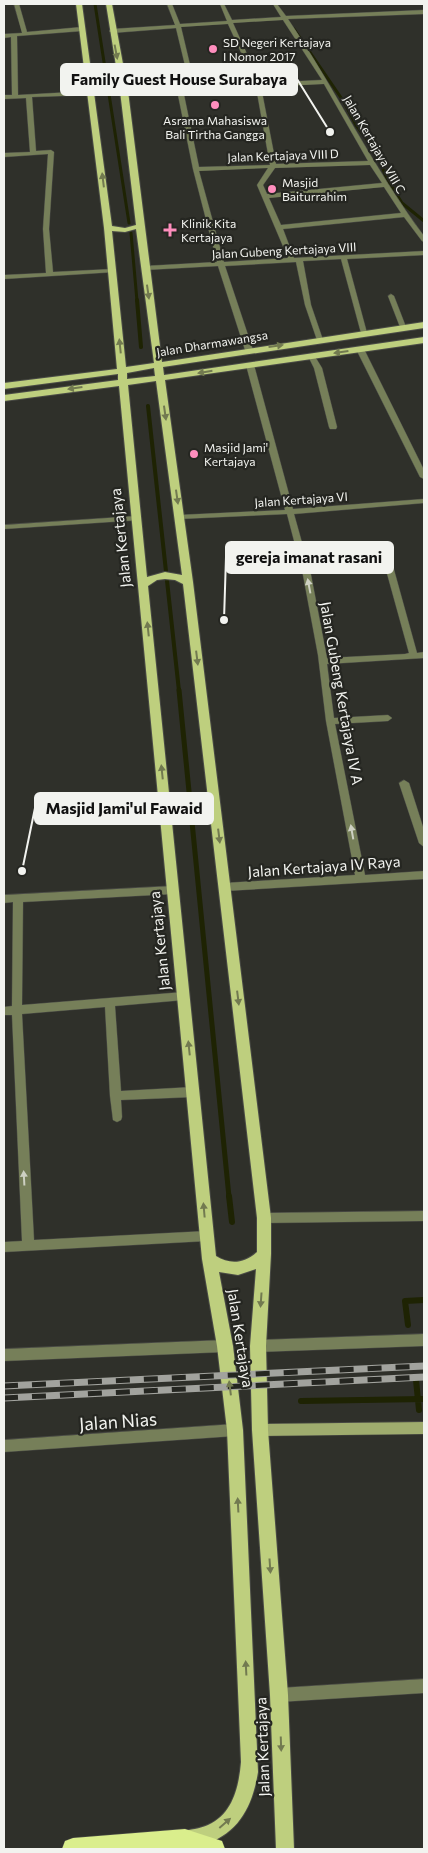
<svg xmlns="http://www.w3.org/2000/svg" width="428" height="1853" font-family="Commissioner,sans-serif">
<rect width="100%" height="100%" fill="#2f302a"/>
<g fill="none" stroke-linecap="round" stroke-linejoin="round">
<!-- stream-far3 -->
<path stroke="#1e2303" stroke-width="3" d="M 95,4 L 129,223
M 294,29 L 344,102 L 356,125 L 376,152 L 387,179 L 402,203 L 424,221
M 131,233 L 137,301"/>
<!-- stream-far2 -->
<path stroke="#1e2303" stroke-width="4" d="M 137,300 L 141,347
M 148,406 L 179,691"/>
<!-- stream-far1 -->
<path stroke="#1e2303" stroke-width="5" d="M 179,690 L 229,1197"/>
<!-- stream -->
<path stroke="#1e2303" stroke-width="6" d="M 229,1196 L 232,1222
M 408,1325 L 405,1301 L 424,1300
M 416,1380 L 419,1410
M 301,1401 L 424,1399"/>
<defs>
<path id="street" d="M 14,4 L 19,4 L 27,32 L 82,27 L 85,29 L 82,31 L 17,36 L 18,95 L 91,91 L 94,93 L 91,95 L 32,97 L 36,151 L 51,150 L 54,152 L 49,229 L 53,272 L 113,269 L 115,270 L 115,272 L 4,279 L 4,275 L 46,273 L 43,229 L 48,154 L 4,157 L 4,153 L 30,152 L 26,98 L 4,99 L 4,95 L 12,95 L 11,37 L 4,38 L 4,34 L 22,33 Z
M 167,4 L 172,4 L 180,24 L 227,21 L 220,4 L 224,4 L 232,20 L 281,17 L 273,4 L 277,4 L 286,16 L 424,10 L 424,14 L 288,19 C 336,90 373,168 424,236 L 424,242 L 422,241 L 404,217 L 283,229 L 294,258 L 424,251 L 424,255 L 347,259 L 367,333 L 366,334 L 361,333 L 341,259 L 303,261 L 311,305 L 323,340 L 320,342 L 317,340 L 305,305 L 296,262 L 225,266 L 253,350 L 249,352 L 245,350 L 218,266 L 145,270 L 142,268 L 145,266 L 217,262 L 193,169 L 177,90 L 124,93 L 121,91 L 124,89 L 190,86 L 176,28 L 112,33 L 109,31 L 112,29 L 175,25 ZM 283,20 L 322,80 L 260,83 L 233,23 ZM 228,24 L 255,83 L 195,86 L 181,27 ZM 324,84 L 368,161 L 276,164 L 261,87 ZM 256,87 L 270,165 L 199,167 L 183,90 ZM 370,165 L 382,183 L 267,194 L 263,185 L 275,168 ZM 268,168 L 257,185 L 288,258 L 224,262 L 199,171 ZM 384,187 L 401,213 L 281,225 L 269,198 Z
M 391,294 L 394,296 L 406,327 L 405,328 L 400,327 L 388,296 Z
M 360,347 L 364,349 L 424,470 L 424,479 L 420,477 L 356,349 Z
M 310,355 L 314,355 L 322,368 L 337,427 L 336,429 L 330,429 L 329,427 L 314,368 L 308,356 Z
M 247,363 L 254,365 L 293,509 L 424,499 L 424,503 L 294,514 L 311,575 L 327,658 L 405,654 L 409,653 L 383,559 L 387,556 L 391,559 L 417,653 L 424,652 L 424,658 L 327,664 L 334,718 L 388,715 L 392,718 L 388,721 L 335,724 L 365,875 L 424,871 L 424,879 L 225,891 L 220,887 L 225,883 L 355,875 L 326,721 L 318,655 L 303,575 L 287,514 L 179,519 L 175,517 L 179,515 L 285,510 L 246,365 Z
M 137,516 L 140,516 L 140,520 L 4,529 L 4,525 Z
M 404,780 L 409,783 L 424,830 L 424,847 L 419,843 L 399,783 Z
M 173,886 L 178,890 L 173,894 L 23,902 L 22,1005 L 184,992 L 188,993 L 189,996 L 188,999 L 184,1000 L 115,1006 L 121,1091 L 193,1087 L 197,1089 L 198,1092 L 197,1095 L 193,1097 L 121,1100 L 122,1117 L 121,1120 L 117,1122 L 113,1120 L 110,1096 L 105,1007 L 22,1014 L 34,1240 L 207,1231 L 211,1232 L 213,1236 L 211,1240 L 207,1241 L 4,1252 L 4,1242 L 22,1241 L 12,1015 L 4,1015 L 4,1007 L 12,1006 L 13,902 L 4,903 L 4,895 Z
M 424,1211 L 424,1221 L 264,1223 L 260,1222 L 258,1218 L 260,1214 L 264,1213 Z
M 424,1334 L 424,1346 L 258,1352 L 254,1350 L 252,1346 L 254,1342 L 258,1340 Z
M 225,1340 L 229,1342 L 231,1346 L 229,1350 L 225,1352 L 4,1361 L 4,1349 Z
M 235,1424 L 239,1426 L 241,1430 L 239,1434 L 235,1436 L 4,1452 L 4,1440 Z
M 424,1679 L 424,1693 L 279,1702 L 274,1700 L 272,1695 L 274,1690 L 279,1688 Z"/>
<path id="secondary" d="M 424,1422 L 424,1434 L 260,1436 L 256,1434 L 254,1430 L 256,1426 L 260,1424 Z"/>
<path id="primary" d="M 76,4 L 82,4 L 112,226 L 125,228 L 136,225 L 120,91 L 106,4 L 112,4 L 128,91 L 162,362 L 424,322 L 424,328 L 163,367 L 164,375 L 424,337 L 424,343 L 165,380 L 193,582 L 271,1218 L 271,1254 L 266,1346 L 268,1430 L 288,1695 L 294,1849 L 276,1849 L 270,1695 L 252,1430 L 250,1346 L 256,1269 L 238,1275 L 219,1272 L 233,1346 L 243,1430 L 258,1772 C 253,1804 240,1832 208,1843 C 199,1846 190,1849 181,1846 L 179,1839 L 181,1832 C 190,1829 200,1829 208,1825 C 233,1814 239,1786 241,1762 L 227,1430 L 217,1346 L 202,1259 L 119,386 L 4,401 L 4,395 L 118,380 L 118,374 L 4,389 L 4,383 L 117,369 L 104,228 ZM 136,229 L 154,363 L 126,367 L 112,231 L 125,232 ZM 154,368 L 155,376 L 127,379 L 127,373 ZM 156,381 L 182,575 L 165,572 L 147,577 L 128,385 ZM 165,579 L 175,580 L 183,584 L 257,1218 L 257,1252 C 245,1263 230,1265 216,1256 L 148,586 L 157,580 Z"/>
<path id="highway" d="M 185,1829 L 222,1841 L 225,1849 L 62,1849 L 65,1841 L 73,1838 Z"/>
</defs>
<!-- street casing -->
<use href="#street" stroke="#4a4b46" stroke-width="1"/>
<!-- secondary casing -->
<use href="#secondary" stroke="#4a4b46" stroke-width="1"/>
<!-- primary casing -->
<use href="#primary" stroke="#4a4b46" stroke-width="2"/>
<!-- highway casing -->
<use href="#highway" stroke="#4a4b46" stroke-width="1"/>
<!-- street -->
<use href="#street" fill="#767f59" fill-rule="evenodd"/>
<!-- secondary -->
<use href="#secondary" fill="#9fac6e" fill-rule="evenodd"/>
<!-- primary -->
<use href="#primary" fill="#becf7e" fill-rule="evenodd"/>
<!-- highway -->
<use href="#highway" fill="#daee8c" fill-rule="evenodd"/>
<defs>
<path id="rail" d="M 4,1386 L 424,1366
M 4,1398 L 424,1377"/>
</defs>
<!-- rail casing -->
<use href="#rail" stroke="#a2a39e" stroke-width="7"/>
<!-- rail -->
<use href="#rail" stroke="#252621" stroke-width="5" stroke-dasharray="14" stroke-linecap="butt"/>
</g>
<!-- one-way arrows -->
<defs><path id="oneway-solid" d="M-6-.8H1V-3.2L6.5 0L1 3.2V.8H-6Z" transform="scale(1.25)"/></defs>
<g fill="#727a50">
<use href="#oneway-solid" transform="translate(116 52) rotate(79)"/>
<use href="#oneway-solid" transform="translate(103 180) rotate(-97)"/>
<use href="#oneway-solid" transform="translate(148 292) rotate(82)"/>
<use href="#oneway-solid" transform="translate(120 346) rotate(-96)"/>
<use href="#oneway-solid" transform="translate(276 346) rotate(-8)"/>
<use href="#oneway-solid" transform="translate(341 352) rotate(172)"/>
<use href="#oneway-solid" transform="translate(205 372) rotate(171)"/>
<use href="#oneway-solid" transform="translate(75 388) rotate(172)"/>
<use href="#oneway-solid" transform="translate(165 413) rotate(82)"/>
<use href="#oneway-solid" transform="translate(177 497) rotate(82)"/>
<use href="#oneway-solid" transform="translate(148 629) rotate(-96)"/>
<use href="#oneway-solid" transform="translate(197 658) rotate(83)"/>
<use href="#oneway-solid" transform="translate(162 772) rotate(-96)"/>
<use href="#oneway-solid" transform="translate(219 836) rotate(83)"/>
<use href="#oneway-solid" transform="translate(238 998) rotate(83)"/>
<use href="#oneway-solid" transform="translate(189 1048) rotate(-96)"/>
<use href="#oneway-solid" transform="translate(204 1210) rotate(-95)"/>
<use href="#oneway-solid" transform="translate(261 1300) rotate(94)"/>
<use href="#oneway-solid" transform="translate(230 1388) rotate(-97)"/>
<use href="#oneway-solid" transform="translate(238 1505) rotate(-93)"/>
<use href="#oneway-solid" transform="translate(270 1566) rotate(86)"/>
<use href="#oneway-solid" transform="translate(246 1668) rotate(-93)"/>
<use href="#oneway-solid" transform="translate(281 1744) rotate(88)"/>
<use href="#oneway-solid" transform="translate(225 1823) rotate(-41)"/>
</g>
<g fill="#cdd0c2">
<use href="#oneway-solid" transform="translate(309 586) rotate(-101)"/>
<use href="#oneway-solid" transform="translate(352 832) rotate(-100)"/>
<use href="#oneway-solid" transform="translate(24 1178) rotate(-93)"/>
</g>
<!-- markers -->
<g fill="#fe8ebd" stroke="#252621" stroke-width="2">
<circle cx="213" cy="49" r="5"/>
<circle cx="215" cy="105" r="5"/>
<circle cx="272" cy="189" r="5"/>
<path d="M167.5 222.5h5v5h5v5h-5v5h-5v-5h-5v-5h5z"/>
<circle cx="194" cy="454" r="5"/>
</g>
<g text-anchor="middle" dominant-baseline="central" stroke-width="4.5" stroke-linejoin="round" paint-order="stroke">
<!-- far-poi labels -->
<g font-size="12" fill="#f2f3ef" stroke="#252621" text-anchor="start">
<text x="223" y="42">SD Negeri Kertajaya<tspan x="223" dy="14">I Nomor 2017</tspan></text>
<text x="215" y="120" text-anchor="middle">Asrama Mahasiswa<tspan x="215" dy="14">Bali Tirtha Gangga</tspan></text>
<text x="282" y="182">Masjid<tspan x="282" dy="14">Baiturrahim</tspan></text>
<text x="181" y="223">Klinik Kita<tspan x="181" dy="14">Kertajaya</tspan></text>
<text x="204" y="447">Masjid Jami'<tspan x="204" dy="14">Kertajaya</tspan></text>
</g>
<!-- far-street labels -->
<g font-size="12" fill="#f2f3ef" stroke="#252621">
<text transform="translate(375 144) rotate(60)">Jalan Kertajaya VIII C</text>
<text transform="translate(283 155) rotate(-2)">Jalan Kertajaya VIII D</text>
<text transform="translate(284 250) rotate(-3)">Jalan Gubeng Kertajaya VIII</text>
<text transform="translate(212 343) rotate(-9)">Jalan Dharmawangsa</text>
<text transform="translate(301 499) rotate(-4)">Jalan Kertajaya VI</text>
</g>
<!-- street labels -->
<g font-size="15" fill="#f2f3ef" stroke="#252621">
<text transform="translate(120 538) rotate(-96)">Jalan Kertajaya</text>
<text transform="translate(342 693) rotate(80)">Jalan Gubeng Kertajaya IV A</text>
<text transform="translate(324 866) rotate(-4)">Jalan Kertajaya IV Raya</text>
<text transform="translate(159 941) rotate(-96)">Jalan Kertajaya</text>
<text transform="translate(241 1338) rotate(81)">Jalan Kertajaya</text>
<text transform="translate(262 1747) rotate(-92)">Jalan Kertajaya</text>
</g>
<!-- near-street labels -->
<g font-size="18" fill="#f2f3ef" stroke="#252621">
<text transform="translate(118 1421) rotate(-4)">Jalan Nias</text>
</g>
</g>
<!-- callouts -->
<path fill="none" stroke="#f2f3ef" stroke-width="2" d="M330 132L297 79M224 620L226 557M22 871L35 808"/>
<g fill="#f2f3ef" stroke="#252621" stroke-width="2">
<circle cx="330" cy="132" r="5"/>
<circle cx="224" cy="620" r="5"/>
<circle cx="22" cy="871" r="5"/>
</g>
<g fill="#f2f3ef" stroke="#f2f3ef" stroke-width="2">
<rect x="61" y="64" width="236" height="31" rx="5"/>
<rect x="226" y="542" width="167" height="31" rx="5"/>
<rect x="35" y="793" width="178" height="31" rx="5"/>
</g>
<g font-size="16" text-anchor="middle" font-weight="bold" fill="#111">
<text x="179" y="85">Family Guest House Surabaya</text>
<text x="309" y="563">gereja imanat rasani</text>
<text x="124" y="814">Masjid Jami'ul Fawaid</text>
</g>
<!-- border -->
<rect width="428" height="1853" fill="none" stroke="#f2f3ef" stroke-width="10"/>
</svg>
